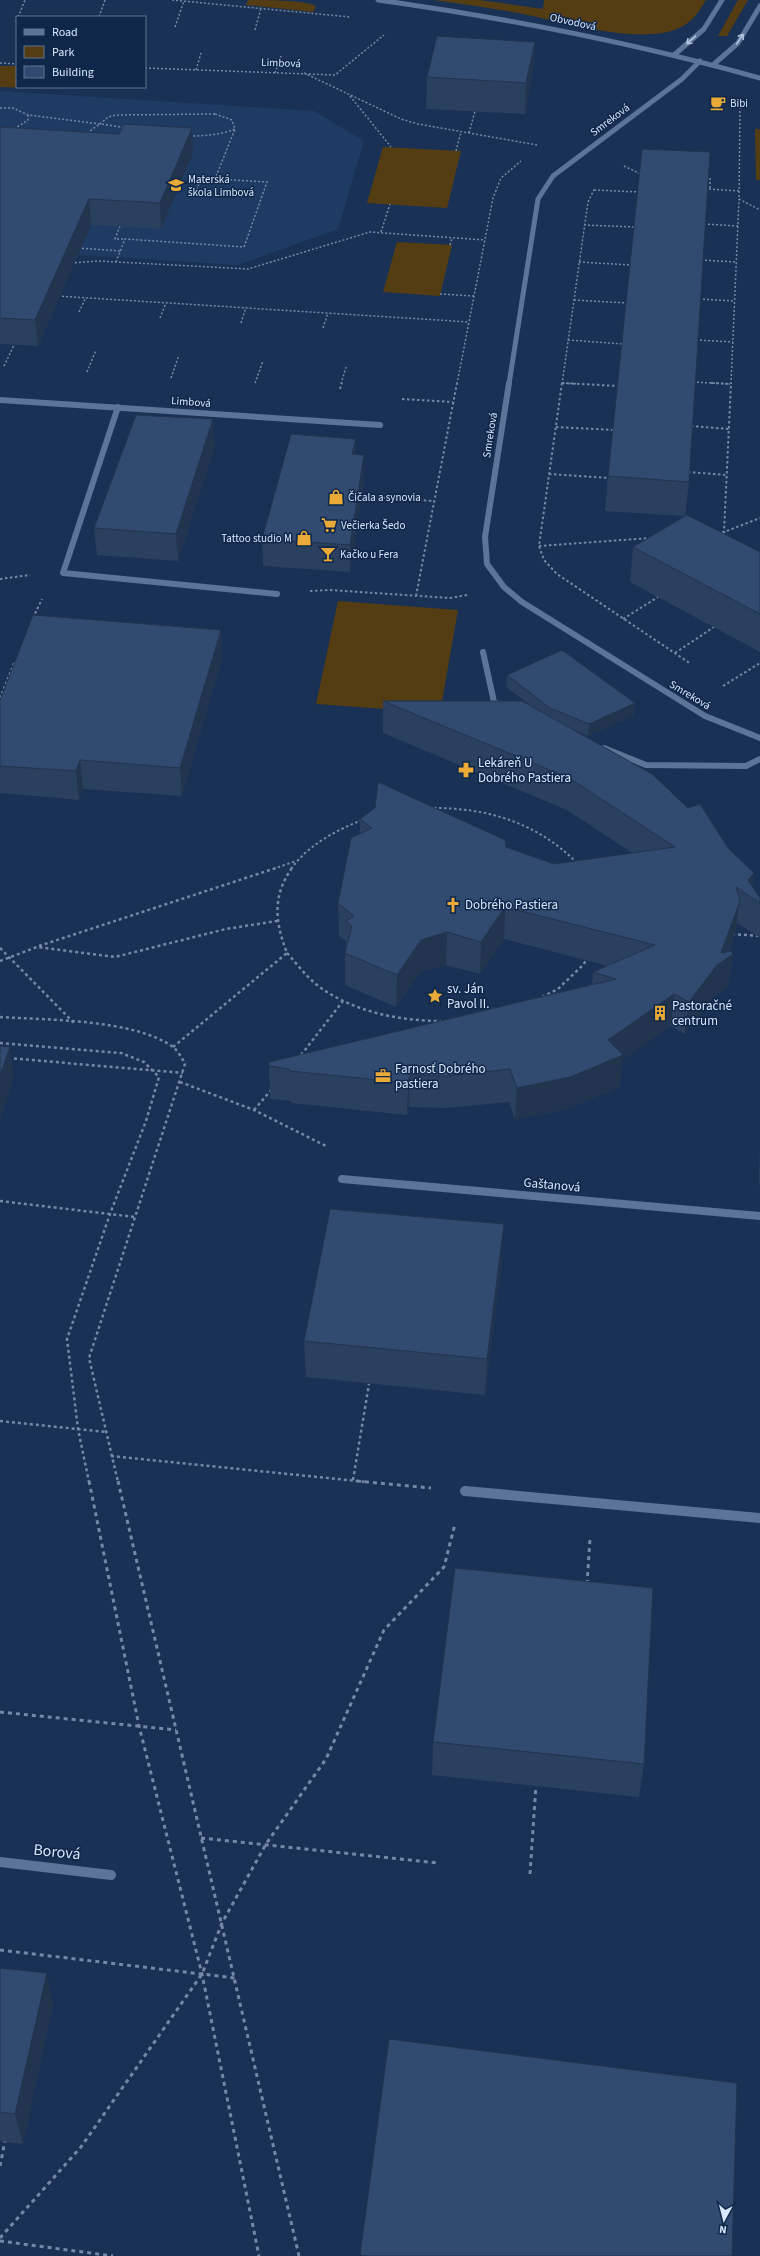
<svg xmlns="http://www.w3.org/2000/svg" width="760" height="2256" font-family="'Source Sans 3',sans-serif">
<rect width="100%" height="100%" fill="#193154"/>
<!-- built -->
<path fill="#1e3b64" d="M 0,91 L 314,111 L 364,141 L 338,229 L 238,265 L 0,250 Z"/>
<!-- green -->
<path fill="#553d13" d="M 248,0 C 264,0 305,0 316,6 L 313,12 L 246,5 Z
M 434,0 L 480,0 L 543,9 L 544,0 L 706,0 C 698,13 692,23 677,29 C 636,45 561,21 518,13 C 491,8 462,4 434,0 Z
M 738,0 L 748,0 L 727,36 L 718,36 Z
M 0,66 L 17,66 L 17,87 L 28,88 L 0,87 Z
M 755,129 L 760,129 L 760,180 L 756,180 Z
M 383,147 L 461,151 L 447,208 L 367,203 Z
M 397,242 L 452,245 L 440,296 L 383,292 Z
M 338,601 L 458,610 L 440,713 L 316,704 Z"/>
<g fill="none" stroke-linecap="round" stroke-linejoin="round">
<!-- path-far3 -->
<path stroke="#7589a6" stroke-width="1.5" stroke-dasharray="2 2" stroke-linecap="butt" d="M 172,0 L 350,17
M 18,17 L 25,0
M 99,17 L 105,0
M 16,22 L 17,19
M 175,27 L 184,1
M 255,30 L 261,8
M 0,63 L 17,64
M 145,68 L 335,75 L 384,35
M 196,70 L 201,53
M 275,73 L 281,56
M 304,73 L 401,119 L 418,124 L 537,145
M 350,96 L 391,147
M 740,107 L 739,199 L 760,210
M 0,108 L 13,108 L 28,115 L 100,124 L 87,133
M 215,114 L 232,120 L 235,129 C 194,145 142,129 100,124 L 108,117 L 116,115 Z
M 14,129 L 28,120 L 28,115
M 469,133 L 475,111
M 456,151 L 461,132
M 624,166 L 643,175
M 706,178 L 710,178 L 710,189
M 709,189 L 740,191
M 594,190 L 639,192
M 194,197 L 201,178 L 215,179
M 704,224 L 738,226
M 584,225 L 635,227
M 120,226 L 115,239 L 125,239
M 381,232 L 390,204
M 450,245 L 452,238
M 78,248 L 121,251
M 701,260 L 736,262
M 116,262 L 125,239 L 244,247 L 267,182 L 215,179 L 235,129
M 579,262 L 631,265
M 71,263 L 98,261 L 248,269 L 370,232 L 485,240
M 440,294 L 474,296
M 58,296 L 469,322
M 699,299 L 734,301
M 574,300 L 627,303
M 79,312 L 86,297
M 160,318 L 166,303
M 241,323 L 246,307
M 323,328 L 328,313
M 568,340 L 623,344
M 696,340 L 733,342
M 4,366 L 14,345
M 87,372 L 96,350
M 171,378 L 179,355
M 693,382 L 730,384
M 255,383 L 263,361
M 562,383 L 579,384
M 341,384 L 346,367
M 457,384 L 493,198 L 501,178 L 521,161
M 562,384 L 588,202 L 595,188
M 731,384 L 739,199"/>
<!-- path-far2 -->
<path stroke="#7589a6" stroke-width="2" stroke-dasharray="2.5 2.5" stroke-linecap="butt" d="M 562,383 L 539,546 L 544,560 L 557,574 L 691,664
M 562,383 L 618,386
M 711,383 L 731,384
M 340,389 L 342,383
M 402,399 L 453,402
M 691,426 L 729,429
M 556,427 L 614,430
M 688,472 L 727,475
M 549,474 L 609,478
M 359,496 L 434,501
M 717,532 L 724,532 L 760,518
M 728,537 L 724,532 L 731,383
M 539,546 L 650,538
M 0,579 L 30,575
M 310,591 L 330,590 L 450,598 L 467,595
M 416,596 L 457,383
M 33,618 L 42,599
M 623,619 L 658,597
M 675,653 L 714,627
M 723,686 L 760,663
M 0,698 L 14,663
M 434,808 C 488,808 537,823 576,862
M 273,869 L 296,861
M 291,869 C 308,845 335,831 362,820"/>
<!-- path-far1 -->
<path stroke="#7589a6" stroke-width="2.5" stroke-dasharray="3 3" stroke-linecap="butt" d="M 732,934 L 760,936
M 39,946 L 276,868
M 0,948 L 74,1023
M 287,953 C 298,965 307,978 321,988 C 355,1012 400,1021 441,1021
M 0,961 L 37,947 L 115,957 L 226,929 L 277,921
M 542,997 L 558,989 L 584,964 L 586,959
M 0,1017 C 47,1020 134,1019 173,1047 C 178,1051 182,1058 185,1064 L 89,1358 L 118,1482
M 0,1043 L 121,1053 L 144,1062 L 159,1077 L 146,1121 L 110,1214 L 67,1339 L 78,1429 L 89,1482
M 173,1047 L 287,953 C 275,922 272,896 292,868
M 301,1055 L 343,1001
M 8,1058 L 183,1073
M 180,1082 L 254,1110 L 328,1147
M 254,1110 L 272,1089
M 0,1201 L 135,1217
M 0,1421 L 106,1432
M 111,1456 L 367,1482
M 353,1480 L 369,1384"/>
<!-- path -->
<path stroke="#7589a6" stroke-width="3" stroke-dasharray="4 4" stroke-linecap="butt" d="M 89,1481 L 139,1726 L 202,1974 L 259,2256
M 118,1481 L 299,2256
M 357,1481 L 431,1488
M 587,1584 L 590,1539
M 0,1712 L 176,1730
M 201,1838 L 438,1863
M 530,1874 L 536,1785
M 0,1950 L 235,1978
M 0,2166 L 5,2141
M 0,2238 L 81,2147 L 202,1974 L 222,1923 L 266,1844 L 326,1759 L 384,1630 L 444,1567 L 455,1524
M 0,2241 L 113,2256"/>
<!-- service -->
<path stroke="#5c7497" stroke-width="6" d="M 118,407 L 63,573 L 277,594
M 483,652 L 494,702 L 502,706
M 604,748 L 646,765 L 746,766 L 760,759"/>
<!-- minor-far3 -->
<path stroke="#5c7497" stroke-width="5" d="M 378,0 C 507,18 634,43 760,78
M 674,55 L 704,29 L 722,0
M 713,65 L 738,43 L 760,6
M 509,384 L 538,199 L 553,176 L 682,79 L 700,61"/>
<!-- minor-far2 -->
<path stroke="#5c7497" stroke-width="6" d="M 509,383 L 485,537 L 487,564 L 504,587 L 522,602 L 705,716 L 760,738
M 0,400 L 380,425"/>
<!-- minor-far1 -->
<path stroke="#5c7497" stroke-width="8" d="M 342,1179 L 760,1216"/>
<!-- minor -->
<path stroke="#5c7497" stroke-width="10" d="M 465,1491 L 760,1518
M 0,1862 L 111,1875"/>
</g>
<!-- wall -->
<path fill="#2a405f" d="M 535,42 L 533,72 L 525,114 L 426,109 L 427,77 Z
M 0,127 L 119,134 L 192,128 L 193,153 L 161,229 L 91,225 L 38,346 L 0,344 Z
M 215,446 L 178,561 L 97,555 L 94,528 Z
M 356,455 L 364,482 L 350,572 L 263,566 L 262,539 Z
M 608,476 L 689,482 L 685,516 L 760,552 L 760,652 L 630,582 L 633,547 L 684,516 L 605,511 Z
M 221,630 L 222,658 L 182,796 L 83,789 L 79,800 L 0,793 L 0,700 Z
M 507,675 L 635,703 L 634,715 L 588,736 L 576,731 L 752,886 L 760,898 L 760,938 L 737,923 L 735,933 L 729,952 L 733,954 L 728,987 L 712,998 L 685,1034 L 671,1026 L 622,1060 L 620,1087 L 567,1109 L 515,1120 L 509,1102 L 445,1108 L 409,1107 L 407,1115 L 291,1103 L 291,1101 L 270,1099 L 269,1062 L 592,984 L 593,972 L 608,966 L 504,939 L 480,974 L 446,965 L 420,972 L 396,1007 L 345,985 L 345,953 L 346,949 L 346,941 L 339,936 L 338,903 L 360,834 L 360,819 L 506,847 L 554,864 L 632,853 L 567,810 L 383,733 L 383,701 L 530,705 L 506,687 Z
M 760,1142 L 760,1185 L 759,1185 Z
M 502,1261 L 485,1395 L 306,1377 L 304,1341 Z
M 433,1742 L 644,1764 L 639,1797 L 432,1775 Z
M 0,1968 L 53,2004 L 23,2144 L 0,2141 Z"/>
<!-- shaded-wall -->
<path fill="#22344e" d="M 535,42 L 533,72 L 525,114 L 526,83 Z
M 192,128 L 193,153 L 161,229 L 160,203 Z
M 89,199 L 91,225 L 38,346 L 35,320 Z
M 213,419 L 215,446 L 178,561 L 176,534 Z
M 356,439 L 356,465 L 352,454 Z
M 364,455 L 364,482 L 350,572 L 350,545 Z
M 221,630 L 222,658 L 182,796 L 180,768 Z
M 635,703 L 634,715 L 588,736 L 589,724 Z
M 80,760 L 83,789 L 79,800 L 76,771 Z
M 754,873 L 751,897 L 748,880 Z
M 740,901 L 735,933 L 726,959 L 733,954 L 728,987 L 712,998 L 685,1034 L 689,1002 Z
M 505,907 L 504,939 L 480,974 L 481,942 Z
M 447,932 L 446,965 L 420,972 L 396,1007 L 397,975 L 421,940 Z
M 674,994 L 671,1026 L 622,1060 L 620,1087 L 567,1109 L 515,1120 L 517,1088 Z
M 10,1047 L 14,1077 L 0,1120 L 0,1076 Z
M 410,1075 L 409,1107 L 407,1115 L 408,1083 Z
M 504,1224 L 502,1261 L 485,1395 L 487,1359 Z
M 47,1973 L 53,2004 L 23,2144 L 15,2114 Z"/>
<!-- building -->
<path fill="#314a6f" stroke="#22344e" d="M 437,36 L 535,42 L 526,83 L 427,77 Z
M 124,124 L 192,128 L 160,203 L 89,199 L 35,320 L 0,318 L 0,127 L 119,134 Z
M 642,149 L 710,152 L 689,482 L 608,476 Z
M 136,415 L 213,419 L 176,534 L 94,528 Z
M 291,434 L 356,439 L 352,454 L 364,455 L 350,545 L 262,539 Z
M 687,515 L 760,552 L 760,614 L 633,547 Z
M 33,615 L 221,630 L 180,768 L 80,760 L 76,771 L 0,766 L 0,700 Z
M 562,650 L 635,703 L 589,724 L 550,708 L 507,675 Z
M 383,701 L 522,701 L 652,774 L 688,808 L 700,804 L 728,848 L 754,873 L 748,880 L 760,898 L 760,903 L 736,887 L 740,901 L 721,953 L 731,951 L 733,954 L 717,965 L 689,1002 L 674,994 L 608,1040 L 623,1055 L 570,1077 L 517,1088 L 510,1069 L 446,1076 L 410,1075 L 408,1083 L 290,1071 L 289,1069 L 269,1066 L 269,1062 L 616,979 L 593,972 L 655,945 L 505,907 L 481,942 L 447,932 L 421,940 L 397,975 L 345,953 L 352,926 L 346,921 L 354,916 L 338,903 L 351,838 L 372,828 L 360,819 L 375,808 L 378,782 L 505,840 L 506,847 L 554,864 L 675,847 L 569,778 Z
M 0,1046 L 10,1047 L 0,1076 Z
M 330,1209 L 504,1224 L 487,1359 L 304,1341 Z
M 455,1568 L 653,1588 L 644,1764 L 433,1742 Z
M 0,1968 L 47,1973 L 15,2114 L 0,2112 Z
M 389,2039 L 737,2083 L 732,2256 L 364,2256 L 360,2255 Z"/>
<!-- one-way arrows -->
<defs><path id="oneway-shaft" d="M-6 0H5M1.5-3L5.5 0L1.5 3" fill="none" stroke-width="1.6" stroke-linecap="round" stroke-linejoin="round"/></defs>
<g stroke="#b3c5df">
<use href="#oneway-shaft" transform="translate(740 39) rotate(-56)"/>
<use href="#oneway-shaft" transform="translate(691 40) rotate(139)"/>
</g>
<!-- icons -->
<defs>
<symbol id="cafe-bare" viewBox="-9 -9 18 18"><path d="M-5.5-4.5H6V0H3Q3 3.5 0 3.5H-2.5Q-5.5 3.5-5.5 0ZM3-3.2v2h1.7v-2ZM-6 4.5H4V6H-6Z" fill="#eaaa38" stroke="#0f2749" stroke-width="2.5" paint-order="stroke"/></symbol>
<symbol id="school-bare" viewBox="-9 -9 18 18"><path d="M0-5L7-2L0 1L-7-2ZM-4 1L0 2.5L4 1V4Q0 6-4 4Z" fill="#eaaa38" stroke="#0f2749" stroke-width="2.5" paint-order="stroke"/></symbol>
<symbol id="shop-bare" viewBox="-9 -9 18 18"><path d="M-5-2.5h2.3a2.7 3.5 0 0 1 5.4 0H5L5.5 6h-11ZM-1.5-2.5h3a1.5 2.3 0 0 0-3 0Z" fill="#eaaa38" stroke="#0f2749" stroke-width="2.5" paint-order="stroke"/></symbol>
<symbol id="supermarket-bare" viewBox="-9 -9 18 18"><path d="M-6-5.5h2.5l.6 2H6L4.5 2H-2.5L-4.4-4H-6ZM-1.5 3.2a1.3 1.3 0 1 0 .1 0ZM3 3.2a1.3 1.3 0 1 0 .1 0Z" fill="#eaaa38" stroke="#0f2749" stroke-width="2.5" paint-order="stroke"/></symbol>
<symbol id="bar-bare" viewBox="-9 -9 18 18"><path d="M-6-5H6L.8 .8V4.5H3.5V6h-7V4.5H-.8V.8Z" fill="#eaaa38" stroke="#0f2749" stroke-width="2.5" paint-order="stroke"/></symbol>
<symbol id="pharmacy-bare" viewBox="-9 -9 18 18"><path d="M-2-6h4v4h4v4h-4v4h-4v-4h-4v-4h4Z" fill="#eaaa38" stroke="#0f2749" stroke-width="2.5" paint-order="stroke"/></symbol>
<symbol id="church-bare" viewBox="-9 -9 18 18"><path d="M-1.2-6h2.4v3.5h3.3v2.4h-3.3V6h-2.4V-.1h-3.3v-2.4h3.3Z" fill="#eaaa38" stroke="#0f2749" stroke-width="2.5" paint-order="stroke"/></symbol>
<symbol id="sight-bare" viewBox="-9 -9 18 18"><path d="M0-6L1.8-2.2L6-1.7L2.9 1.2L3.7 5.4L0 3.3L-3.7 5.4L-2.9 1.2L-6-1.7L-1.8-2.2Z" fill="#eaaa38" stroke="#0f2749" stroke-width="2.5" paint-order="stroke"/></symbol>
<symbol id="building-bare" viewBox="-9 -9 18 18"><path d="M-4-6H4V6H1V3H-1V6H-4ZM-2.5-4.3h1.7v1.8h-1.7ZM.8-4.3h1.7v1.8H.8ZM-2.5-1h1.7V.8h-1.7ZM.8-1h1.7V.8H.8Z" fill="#eaaa38" stroke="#0f2749" stroke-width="2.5" paint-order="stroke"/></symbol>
<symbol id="office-bare" viewBox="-9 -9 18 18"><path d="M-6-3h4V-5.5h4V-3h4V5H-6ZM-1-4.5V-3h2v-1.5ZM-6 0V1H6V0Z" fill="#eaaa38" stroke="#0f2749" stroke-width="2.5" paint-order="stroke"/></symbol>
</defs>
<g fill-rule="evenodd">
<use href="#cafe-bare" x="707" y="92" width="22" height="22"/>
<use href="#school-bare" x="165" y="174" width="22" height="22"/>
<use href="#shop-bare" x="325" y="486" width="22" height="22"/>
<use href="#supermarket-bare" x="318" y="514" width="22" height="22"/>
<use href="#shop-bare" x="293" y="527" width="22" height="22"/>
<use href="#bar-bare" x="317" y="543" width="22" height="22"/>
<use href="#pharmacy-bare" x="455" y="759" width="22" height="22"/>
<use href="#church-bare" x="442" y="894" width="22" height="22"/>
<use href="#sight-bare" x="424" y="985" width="22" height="22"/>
<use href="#building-bare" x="649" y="1002" width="22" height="22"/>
<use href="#office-bare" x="372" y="1065" width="22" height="22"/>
</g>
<g text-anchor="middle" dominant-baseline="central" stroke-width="3" stroke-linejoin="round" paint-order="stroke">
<!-- far-street labels -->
<g font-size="11" fill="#d8e8fe" stroke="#0f2749">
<text transform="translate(573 22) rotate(12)">Obvodová</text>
<text transform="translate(281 63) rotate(2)">Limbová</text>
<text transform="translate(610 120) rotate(-37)">Smreková</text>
<text transform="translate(191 402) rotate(4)">Limbová</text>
<text transform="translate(490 435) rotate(-81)">Smreková</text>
<text transform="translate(690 695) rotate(31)">Smreková</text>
</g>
<!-- far-poi labels -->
<g font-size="11" fill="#d8e8fe" stroke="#0f2749" text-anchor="start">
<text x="730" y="103">Bibi</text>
<text x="188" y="179">Materská<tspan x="188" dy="13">škola Limbová</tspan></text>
<text x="348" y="497">Čičala a synovia</text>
<text x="341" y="525">Večierka Šedo</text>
<text x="292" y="538" text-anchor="end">Tattoo studio M</text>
<text x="340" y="554">Kačko u Fera</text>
</g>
<!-- poi labels -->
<g font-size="13" fill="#d8e8fe" stroke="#0f2749" text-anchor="start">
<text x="478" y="763">Lekáreň U<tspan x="478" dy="15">Dobrého Pastiera</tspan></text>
<text x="465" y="905">Dobrého Pastiera</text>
<text x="447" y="989">sv. Ján<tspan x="447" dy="15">Pavol II.</tspan></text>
<text x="672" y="1006">Pastoračné<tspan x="672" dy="15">centrum</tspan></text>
<text x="395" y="1069">Farnosť Dobrého<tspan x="395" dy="15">pastiera</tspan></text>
</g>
<!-- street labels -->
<g font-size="13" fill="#d8e8fe" stroke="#0f2749">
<text transform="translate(552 1185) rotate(5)">Gaštanová</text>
</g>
<!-- near-street labels -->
<g font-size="16" fill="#d8e8fe" stroke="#0f2749">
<text transform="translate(57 1852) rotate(6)">Borová</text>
</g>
</g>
<!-- legend -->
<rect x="16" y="16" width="130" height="72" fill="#0f2749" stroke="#5f7491"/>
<rect x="24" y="29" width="20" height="6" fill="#5c7497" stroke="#5f7491"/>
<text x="52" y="36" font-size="12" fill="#d8e8fe">Road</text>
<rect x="24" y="46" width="20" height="12" fill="#553d13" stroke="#5f7491"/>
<text x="52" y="56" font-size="12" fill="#d8e8fe">Park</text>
<rect x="24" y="66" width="20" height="12" fill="#314a6f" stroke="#5f7491"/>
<text x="52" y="76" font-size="12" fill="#d8e8fe">Building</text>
<!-- north arrow -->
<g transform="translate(724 2220) rotate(187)" stroke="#0f2749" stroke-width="3" paint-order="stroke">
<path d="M0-3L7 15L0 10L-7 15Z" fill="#d8e8fe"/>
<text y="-6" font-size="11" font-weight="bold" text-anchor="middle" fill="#d8e8fe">N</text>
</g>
</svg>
